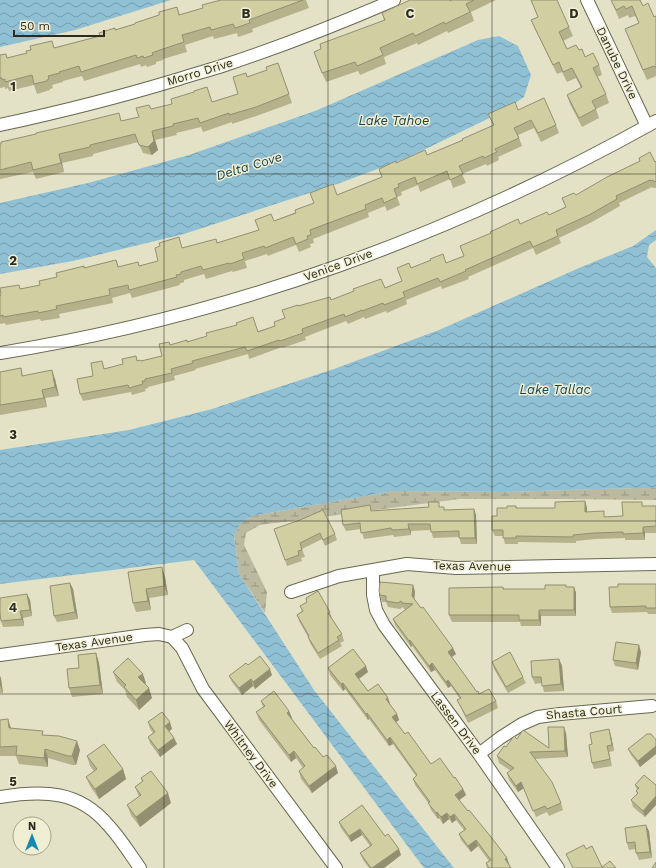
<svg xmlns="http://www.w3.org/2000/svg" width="656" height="868" font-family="'Work Sans',sans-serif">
<defs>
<pattern id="wetland-marsh" width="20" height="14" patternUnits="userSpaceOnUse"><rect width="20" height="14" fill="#bbb99f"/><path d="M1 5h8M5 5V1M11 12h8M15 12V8" fill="none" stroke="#989781"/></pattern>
<pattern id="water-waves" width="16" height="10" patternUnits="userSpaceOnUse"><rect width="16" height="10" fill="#90c0d4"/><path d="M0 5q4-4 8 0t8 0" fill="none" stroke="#769cac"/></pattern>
</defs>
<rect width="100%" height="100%" fill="#e4e2c6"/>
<!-- wetland -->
<path fill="url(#wetland-marsh)" d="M 656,488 L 656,500 L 650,500 L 562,499 L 460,499 L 260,525 L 246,533 L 244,545 L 267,592 L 265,613 L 239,574 L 234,536 L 240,524 L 252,516 L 394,491 L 506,492 L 596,489 Z"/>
<!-- water -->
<path fill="url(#water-waves)" d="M 0,0 L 171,0 L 75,30 L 0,47 Z
M 499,36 L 518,46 L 531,75 L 524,97 L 504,111 L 409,157 L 340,183 L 184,234 L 73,261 L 0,274 L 0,203 L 88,183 L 189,155 L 315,111 L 478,40 Z
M 656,230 L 656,240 L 649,245 L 647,257 L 656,268 L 656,488 L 596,489 L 506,492 L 394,491 L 252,516 L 240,524 L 234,536 L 239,574 L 314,690 L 454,868 L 424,868 L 194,560 L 0,584 L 0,450 L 129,430 L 212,409 L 334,369 L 439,330 L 579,268 L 633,246 Z"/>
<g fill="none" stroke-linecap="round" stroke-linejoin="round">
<defs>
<path id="minor" d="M 587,0 L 647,126
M 0,125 C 60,112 120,97 179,79 C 194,74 210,70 225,65 C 282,46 339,24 394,0
M 0,353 C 230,316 453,235 656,121
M 373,570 L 373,595 L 376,610 L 384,625 L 479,754 L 558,868
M 291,592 L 339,576 L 407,564 L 456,568 L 656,564
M 172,637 L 182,648 L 203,689 L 336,868
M 0,655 L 145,635 L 159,634 L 172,637 L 187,630
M 479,754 L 500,738 L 522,724 L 538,717 L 560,714 L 652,706
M 0,797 C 43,790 79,790 109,826 C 121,839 130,854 140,868"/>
</defs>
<!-- minor casing -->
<use href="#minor" stroke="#69674f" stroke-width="14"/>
<!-- minor -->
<use href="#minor" stroke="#fff" stroke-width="12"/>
</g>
<!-- wall -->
<path fill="#b4b18b" d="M 221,0 L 306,0 L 309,8 L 252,29 L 253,32 L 238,37 L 237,33 L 214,39 L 213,36 L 185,45 L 187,52 L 163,59 L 163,60 L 156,62 L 156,64 L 147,67 L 146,65 L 141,67 L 140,64 L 84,81 L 82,76 L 63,81 L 63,82 L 52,85 L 53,88 L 50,89 L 50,90 L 37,94 L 34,85 L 9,91 L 8,88 L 5,89 L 5,87 L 0,88 L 0,55 L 8,58 L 27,53 L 31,50 L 54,48 L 100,36 L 115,30 L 135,24 L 159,15 L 177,7 L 180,15 L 203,8 Z
M 452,0 L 496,0 L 471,12 L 474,21 L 448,33 L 447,31 L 418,45 L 417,43 L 384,57 L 386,64 L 360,75 L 358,71 L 326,82 L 317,61 L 384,20 L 382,13 L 450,1 Z
M 531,0 L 557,0 L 573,36 L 563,41 L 567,49 L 579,50 L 585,57 L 599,65 L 602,75 L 597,77 L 606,94 L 609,103 L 596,109 L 599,118 L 582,127 L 570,104 L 567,95 L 581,88 L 576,78 L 567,82 L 562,72 L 557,74 L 535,29 L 531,20 L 538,17 Z
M 611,0 L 640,0 L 643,6 L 654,17 L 656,16 L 656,76 L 647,80 L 629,39 L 625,29 L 639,23 L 635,16 L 629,18 L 628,15 L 619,19 Z
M 278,63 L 292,103 L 259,115 L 232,124 L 232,122 L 203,132 L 201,127 L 176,133 L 177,135 L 155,140 L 158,150 L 152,155 L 143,153 L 138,142 L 93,154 L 93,156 L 62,163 L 64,172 L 36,179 L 33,172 L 0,179 L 0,144 L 122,121 L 139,117 L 151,109 L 212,102 L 238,94 L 247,77 L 267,70 Z
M 518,110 L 556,125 L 559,133 L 541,142 L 534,128 L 518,135 L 522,146 L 498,157 L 499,160 L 487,166 L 486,164 L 462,174 L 466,183 L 453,188 L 450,179 L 420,192 L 418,185 L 401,192 L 402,195 L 397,197 L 400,205 L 387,211 L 385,206 L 368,213 L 369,217 L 313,239 L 314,243 L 310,244 L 311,247 L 299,252 L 296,245 L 268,256 L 267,254 L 245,261 L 247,268 L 233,272 L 232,271 L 206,279 L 204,274 L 184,280 L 184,282 L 179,284 L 180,285 L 132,298 L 130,293 L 112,298 L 113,303 L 59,314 L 60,318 L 41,321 L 40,319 L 6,325 L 5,323 L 0,324 L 0,296 L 20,289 L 40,285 L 57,277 L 84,268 L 116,260 L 119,267 L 139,266 L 158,261 L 183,248 L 217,243 L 259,230 L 274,221 L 382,177 L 379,169 L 396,163 L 427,155 L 463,140 L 493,125 L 488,114 Z
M 639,158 L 655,162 L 656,161 L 656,188 L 653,188 L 652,187 L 619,203 L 620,206 L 592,222 L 559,238 L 561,243 L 536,255 L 533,248 L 468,277 L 469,279 L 442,289 L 441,286 L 406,300 L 407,304 L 387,313 L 386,311 L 365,319 L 364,317 L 348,324 L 346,321 L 305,337 L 306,340 L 282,348 L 282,347 L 249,359 L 248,354 L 195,369 L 196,370 L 174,376 L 175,380 L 148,387 L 148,388 L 145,389 L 146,391 L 132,395 L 131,392 L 83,401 L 80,394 L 93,376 L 105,369 L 138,361 L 141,361 L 162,356 L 171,345 L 187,342 L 258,331 L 275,326 L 285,318 L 298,306 L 331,300 L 385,288 L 402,281 L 411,268 L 446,263 L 464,256 L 460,246 L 520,224 L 549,215 L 566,207 L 562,198 L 576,195 L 640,161 Z
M 21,368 L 23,376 L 55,379 L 59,396 L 45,398 L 47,407 L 0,415 L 0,372 Z
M 585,501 L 587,508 L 587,512 L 606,517 L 623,516 L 644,506 L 656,506 L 656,533 L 645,533 L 645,540 L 625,540 L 625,538 L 596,539 L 576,541 L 576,543 L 518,542 L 518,544 L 505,544 L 503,536 L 495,536 L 492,530 L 497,516 L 507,508 L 516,506 L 517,508 L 555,508 Z
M 370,505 L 372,511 L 441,507 L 445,510 L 474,509 L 476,515 L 477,544 L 461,544 L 459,537 L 433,538 L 431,530 L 411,531 L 411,535 L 394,537 L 393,535 L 364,539 L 361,529 L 346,531 L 343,525 Z
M 274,529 L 335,534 L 337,540 L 325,546 L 322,539 L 302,549 L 305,557 L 301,558 L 302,561 L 287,566 Z
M 128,572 L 165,577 L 168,595 L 149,598 L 151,610 L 136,612 L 133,603 Z
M 70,583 L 73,589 L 78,619 L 57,622 L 54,616 Z
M 656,584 L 656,614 L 648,614 L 647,612 L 612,613 L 610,607 Z
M 413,585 L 415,592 L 414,599 L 456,654 L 452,657 L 477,692 L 479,694 L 496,701 L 498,708 L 468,723 L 460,706 L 457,700 L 460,699 L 451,686 L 448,688 L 435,670 L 431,672 L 412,646 L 411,647 L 395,625 L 393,619 L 406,610 L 404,609 L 403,607 L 400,609 L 388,607 L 386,602 L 382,602 L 380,595 Z
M 503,587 L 504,589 L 545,589 L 574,587 L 576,593 L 576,616 L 541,616 L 541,626 L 521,626 L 520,622 L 452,622 L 449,615 Z
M 27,594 L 30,600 L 32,616 L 23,618 L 24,626 L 3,627 L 1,621 Z
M 306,598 L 330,612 L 332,618 L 342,634 L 344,641 L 340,643 L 342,646 L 320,659 L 310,643 L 308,637 L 299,621 L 297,615 L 302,611 L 300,606 L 307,602 Z
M 641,652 L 638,670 L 615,666 L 613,660 Z
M 96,653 L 99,663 L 103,694 L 72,697 L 69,688 Z
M 559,659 L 562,666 L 564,691 L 544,692 L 542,683 L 535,684 L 532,677 Z
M 492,662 L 523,677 L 526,683 L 508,693 L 494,669 Z
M 328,668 L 368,672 L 359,679 L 368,691 L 388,698 L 390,704 L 397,714 L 399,720 L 396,722 L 405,734 L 431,764 L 454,778 L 463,789 L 466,795 L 459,800 L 468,811 L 507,858 L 509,864 L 511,868 L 487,868 L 486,863 L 489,861 L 478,846 L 471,852 L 461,840 L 459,834 L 464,830 L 456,820 L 452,823 L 449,819 L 443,824 L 439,818 L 438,819 L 431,810 L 429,804 L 415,785 L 413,779 L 416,776 L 393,744 L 389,746 L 369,719 L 368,720 L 345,689 L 343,691 L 330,675 Z
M 113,672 L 146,683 L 145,684 L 152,698 L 139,710 L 127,697 L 125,690 L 117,682 Z
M 272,675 L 255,689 L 253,686 L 242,695 L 232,682 L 229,676 Z
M 0,676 L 3,693 L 0,693 Z
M 261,701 L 289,711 L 292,718 L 292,719 L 314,748 L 338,773 L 312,793 L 301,779 L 299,771 L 303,768 L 296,758 L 291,762 L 259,720 L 256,712 L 263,707 Z
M 0,720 L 11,728 L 44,735 L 80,750 L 76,765 L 72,765 L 48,758 L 48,767 L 19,764 L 16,756 L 0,756 Z
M 148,722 L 172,729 L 169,731 L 174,738 L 177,744 L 160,757 L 150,743 L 148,737 L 153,733 L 150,729 Z
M 609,729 L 611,736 L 614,751 L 609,752 L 612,766 L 594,769 L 592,763 L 592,744 Z
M 566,733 L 568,757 L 535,759 L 561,803 L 563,810 L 549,816 L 547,812 L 536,817 L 524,788 L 518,792 L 509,780 L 507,773 L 511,771 L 499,763 L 497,756 L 506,747 L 517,739 L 549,748 Z
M 656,740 L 656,754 L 640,767 L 631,755 L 628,749 Z
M 87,756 L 123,769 L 126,779 L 99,799 L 90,786 L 86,777 L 94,771 L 90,766 Z
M 644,775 L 645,817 L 633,807 L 631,800 L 637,794 L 636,791 L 637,790 L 635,785 Z
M 141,778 L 171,803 L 140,827 L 131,815 L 127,805 L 139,797 L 135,787 L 142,782 Z
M 339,822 L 385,836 L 401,855 L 384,868 L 369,868 L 363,860 L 360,853 L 370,846 L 362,835 L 351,842 L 341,828 Z
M 649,831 L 652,858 L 639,860 L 636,853 L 636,849 L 629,850 L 627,843 Z"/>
<!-- shaded-wall -->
<path fill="#929071" d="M 152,131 L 155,140 L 158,150 L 152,155 L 148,147 Z
M 59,154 L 62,163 L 64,172 L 61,163 Z
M 52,370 L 55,379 L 59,396 L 55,387 Z
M 42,390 L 45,398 L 47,407 L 44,398 Z
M 585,501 L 587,508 L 587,518 L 585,512 Z
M 474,509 L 476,515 L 477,544 L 475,538 Z
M 408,524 L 411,531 L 411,535 L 409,529 Z
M 643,527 L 645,533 L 645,540 L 643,533 Z
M 162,567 L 165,577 L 168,595 L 164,586 Z
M 70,583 L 73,589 L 78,619 L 75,612 Z
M 413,585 L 415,592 L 414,602 L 412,596 Z
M 574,587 L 576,593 L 576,616 L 574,610 Z
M 146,589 L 149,598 L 151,610 L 148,601 Z
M 27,594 L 30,600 L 32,616 L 30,610 Z
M 539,610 L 541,616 L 541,626 L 539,620 Z
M 20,611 L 23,618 L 24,626 L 22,619 Z
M 410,640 L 412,646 L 411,647 L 409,641 Z
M 639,645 L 641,652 L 638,670 L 636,663 Z
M 453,648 L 456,654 L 450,658 L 448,652 Z
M 96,653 L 99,663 L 103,694 L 100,685 Z
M 559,659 L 562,666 L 564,691 L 561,684 Z
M 432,663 L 435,670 L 431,672 L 429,666 Z
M 366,666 L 368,672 L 357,680 L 355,674 Z
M 270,669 L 272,675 L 255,689 L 253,682 Z
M 143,674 L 146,683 L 142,687 L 138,677 Z
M 0,676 L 1,678 L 3,693 L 0,685 Z
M 251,679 L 253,686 L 242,695 L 239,688 Z
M 448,680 L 451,686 L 448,688 L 446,682 Z
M 343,683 L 345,689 L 343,691 L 341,684 Z
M 149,688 L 152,698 L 139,710 L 136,700 Z
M 388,698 L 390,704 L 388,705 L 386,699 Z
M 289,711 L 292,718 L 290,720 L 287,713 Z
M 367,713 L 369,719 L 368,720 L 366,714 Z
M 397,714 L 399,720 L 395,723 L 392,717 Z
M 8,719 L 11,728 L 9,728 Z
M 170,722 L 172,729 L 168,732 L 165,726 Z
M 564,727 L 566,733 L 568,757 L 565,751 Z
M 609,729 L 611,736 L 614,751 L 612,745 Z
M 390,737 L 393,744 L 389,746 L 387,740 Z
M 174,738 L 177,744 L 160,757 L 158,750 Z
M 77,741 L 80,750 L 76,765 L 72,756 Z
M 656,746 L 656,754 L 640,767 L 638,761 Z
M 45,749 L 48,758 L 48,767 L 44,758 Z
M 294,751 L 296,758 L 291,762 L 289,755 Z
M 336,766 L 338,773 L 312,793 L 309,786 Z
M 123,769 L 126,779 L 99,799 L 95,789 Z
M 521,782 L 524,788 L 518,792 L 516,786 Z
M 463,789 L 466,795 L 458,801 L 455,795 Z
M 168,793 L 171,803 L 140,827 L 136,817 Z
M 656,796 L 656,805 L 645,817 L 643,811 Z
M 437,812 L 439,818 L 438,819 L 436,813 Z
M 447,813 L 449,819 L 443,824 L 441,817 Z
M 454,814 L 456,820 L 452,823 L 450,817 Z
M 646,825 L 649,831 L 652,858 L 650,852 Z
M 360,829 L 362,835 L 351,842 L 349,836 Z
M 476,840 L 478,846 L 471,852 L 468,846 Z
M 399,849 L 401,855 L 384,868 L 372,868 Z
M 507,858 L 509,864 L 507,866 L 505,859 Z"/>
<!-- building -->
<path fill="#d1cea2" stroke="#929071" d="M 221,0 L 303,0 L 249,20 L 250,23 L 235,28 L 233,24 L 211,30 L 210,27 L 182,35 L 184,42 L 160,50 L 152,53 L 153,55 L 144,58 L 143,56 L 137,58 L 136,55 L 81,72 L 79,66 L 59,72 L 60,73 L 48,76 L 49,79 L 47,80 L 47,81 L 34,84 L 32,75 L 5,82 L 5,79 L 2,80 L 2,78 L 0,78 L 0,55 L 6,54 L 7,58 L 27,53 L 26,51 L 31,50 L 30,46 L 52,41 L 54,48 L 100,36 L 99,33 L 115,28 L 115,30 L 135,24 L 135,23 L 159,15 L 159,12 L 177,7 L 179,15 L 203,8 L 202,5 Z
M 410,0 L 450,0 L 450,1 L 452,0 L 474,0 L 466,4 L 470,12 L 445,24 L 444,22 L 415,36 L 413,33 L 380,48 L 383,55 L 357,66 L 355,62 L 322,73 L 314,52 L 321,49 L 320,44 L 385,20 L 382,13 Z
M 531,0 L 557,0 L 569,27 L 559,32 L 567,49 L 576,45 L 579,50 L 582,49 L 585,57 L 593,53 L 599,65 L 593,68 L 606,94 L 592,101 L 596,109 L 579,118 L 567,95 L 582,87 L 572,68 L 563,72 L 559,62 L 553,65 L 531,20 L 538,17 Z
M 611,0 L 640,0 L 643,6 L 648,3 L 654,17 L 656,16 L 656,67 L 655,67 L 654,66 L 643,70 L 625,29 L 639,23 L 632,6 L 626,9 L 624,6 L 616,10 Z
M 278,63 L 289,94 L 256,107 L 229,115 L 229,113 L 200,123 L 198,118 L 173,124 L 173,126 L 152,131 L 154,141 L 148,147 L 139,145 L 135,134 L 90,145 L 90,147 L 59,154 L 61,163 L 33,170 L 31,162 L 0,170 L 0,144 L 1,144 L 1,142 L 36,134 L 36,133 L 71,125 L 119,113 L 121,121 L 139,117 L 136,108 L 149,105 L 151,109 L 172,104 L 171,99 L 194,92 L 194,91 L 207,87 L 212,102 L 238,94 L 233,77 L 246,73 L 247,77 L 267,70 L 266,67 Z
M 544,98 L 556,125 L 538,133 L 531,120 L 514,128 L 519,138 L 495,149 L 497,152 L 484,158 L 483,156 L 459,166 L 463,174 L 450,180 L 447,171 L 417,184 L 415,177 L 398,184 L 399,187 L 394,189 L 397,197 L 384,203 L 382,198 L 365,205 L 366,209 L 310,230 L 311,235 L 307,236 L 308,239 L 296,244 L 293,237 L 265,248 L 264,246 L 242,253 L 244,259 L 230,264 L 229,263 L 203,270 L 201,266 L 181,272 L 181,274 L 176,275 L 177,277 L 129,290 L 128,285 L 109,289 L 110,295 L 56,306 L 57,309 L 38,313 L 38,311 L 3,317 L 3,315 L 0,316 L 0,296 L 1,295 L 0,288 L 19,285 L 20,289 L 40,285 L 39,281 L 57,277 L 56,273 L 84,266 L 84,268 L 116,260 L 118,267 L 138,262 L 139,266 L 158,261 L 155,248 L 160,246 L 159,243 L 179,237 L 182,248 L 216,239 L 217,243 L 259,230 L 255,220 L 271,214 L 274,221 L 296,213 L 295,210 L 314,203 L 310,193 L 333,184 L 337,195 L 382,177 L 379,169 L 396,161 L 396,163 L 425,150 L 427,155 L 463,140 L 462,139 L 494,125 L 488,114 L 515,102 L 518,110 Z
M 650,152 L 655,162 L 656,161 L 656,181 L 655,182 L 653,180 L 650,181 L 650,180 L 616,196 L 617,199 L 589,215 L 556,230 L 558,236 L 533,247 L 530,241 L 465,270 L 466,271 L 440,282 L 438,278 L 403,292 L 405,297 L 384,305 L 383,303 L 362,311 L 362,310 L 345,317 L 344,314 L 302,329 L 303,333 L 280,341 L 279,340 L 247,351 L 245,347 L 192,361 L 193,363 L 171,369 L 172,373 L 145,379 L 145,381 L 142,381 L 143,384 L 129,388 L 128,385 L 80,394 L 77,379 L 93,376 L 91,363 L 102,361 L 104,369 L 123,364 L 122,359 L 136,356 L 137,361 L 140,360 L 141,361 L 162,356 L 159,344 L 169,342 L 170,345 L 187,340 L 187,342 L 207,336 L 206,333 L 237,325 L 236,323 L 253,317 L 258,332 L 275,326 L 274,322 L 285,318 L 282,310 L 298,305 L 298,306 L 330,297 L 331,300 L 354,291 L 353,289 L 381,279 L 385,288 L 402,281 L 397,268 L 409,263 L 411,268 L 431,260 L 430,259 L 443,254 L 446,263 L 464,256 L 460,246 L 491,233 L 490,232 L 518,219 L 520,224 L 547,212 L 549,215 L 566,207 L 562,198 L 574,193 L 576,195 L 607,177 L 640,161 L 639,158 Z
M 21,368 L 22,376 L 52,370 L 55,387 L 42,390 L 44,398 L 0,405 L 0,372 Z
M 585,501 L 585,512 L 604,511 L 604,517 L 623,516 L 622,502 L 642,502 L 642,506 L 656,506 L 656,526 L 643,527 L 643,533 L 623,534 L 623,532 L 594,533 L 573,535 L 573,537 L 516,536 L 516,538 L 503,538 L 503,530 L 492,530 L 492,516 L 497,516 L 497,508 L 507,508 L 507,506 L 516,506 L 516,508 L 555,508 L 555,502 Z
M 428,502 L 439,502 L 439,507 L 444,507 L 444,510 L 474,509 L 475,538 L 459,538 L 459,531 L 431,532 L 430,524 L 408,524 L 409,529 L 392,530 L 391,528 L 361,533 L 360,523 L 343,525 L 341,510 L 370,505 L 371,511 L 429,507 Z
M 323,510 L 335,534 L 323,540 L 320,533 L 300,543 L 302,550 L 298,551 L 299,555 L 285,560 L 274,529 L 300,520 Z
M 162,567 L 164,586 L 146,589 L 148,601 L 133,603 L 128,572 Z
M 380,582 L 413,585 L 412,596 L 421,608 L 423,607 L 453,648 L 448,652 L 477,692 L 478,691 L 479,694 L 489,689 L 496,701 L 466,716 L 457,700 L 461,698 L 448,680 L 446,682 L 432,663 L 429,666 L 410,640 L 409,641 L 393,619 L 413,604 L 402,603 L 401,601 L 398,603 L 386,601 L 386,596 L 380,595 L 379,591 Z
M 70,583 L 75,612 L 54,616 L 50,586 Z
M 618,584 L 656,584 L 656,608 L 646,608 L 646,606 L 610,607 L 609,587 L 618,587 Z
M 545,585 L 566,585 L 566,587 L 574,587 L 574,610 L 539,610 L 539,620 L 519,620 L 519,615 L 449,615 L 449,588 L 503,587 L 503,589 L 545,589 Z
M 318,591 L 330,612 L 328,613 L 342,634 L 337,637 L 339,640 L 318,653 L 308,637 L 309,636 L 297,615 L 303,611 L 300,606 L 307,602 L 306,598 Z
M 27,594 L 30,610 L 20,611 L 22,619 L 1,621 L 0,613 L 0,598 Z
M 616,642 L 639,645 L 636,663 L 613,660 Z
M 353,649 L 366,666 L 355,674 L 368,691 L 378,684 L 388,698 L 386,699 L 397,714 L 392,717 L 405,734 L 408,732 L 431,764 L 440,758 L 454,778 L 455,777 L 463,789 L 455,795 L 468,811 L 469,810 L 495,842 L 507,858 L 505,859 L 511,868 L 489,868 L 486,863 L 491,860 L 476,840 L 468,846 L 459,834 L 466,829 L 454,814 L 450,817 L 447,813 L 441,817 L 437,812 L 436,813 L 428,803 L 430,802 L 413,779 L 417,775 L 390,737 L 387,740 L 367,713 L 366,714 L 343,683 L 341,684 L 328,668 Z
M 510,652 L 523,677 L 506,687 L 492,662 Z
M 96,653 L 100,685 L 69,688 L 67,669 L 79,668 L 78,655 Z
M 260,656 L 270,669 L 253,682 L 251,679 L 239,688 L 229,676 L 246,663 L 248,665 Z
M 128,658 L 143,674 L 138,677 L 149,688 L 136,700 L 124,687 L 126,685 L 113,672 Z
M 559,659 L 561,684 L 542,686 L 541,677 L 532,677 L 531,661 Z
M 274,691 L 289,711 L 287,713 L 314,748 L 315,747 L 323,757 L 327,755 L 336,766 L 309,786 L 299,771 L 305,766 L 294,751 L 289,755 L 256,712 L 265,706 L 261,701 Z
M 162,712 L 170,722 L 165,726 L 174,738 L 158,750 L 148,737 L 155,732 L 148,722 Z
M 8,719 L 9,728 L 43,731 L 42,735 L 59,736 L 77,741 L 72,756 L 68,756 L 45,749 L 44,758 L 16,755 L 17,746 L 0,747 L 0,720 Z
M 548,727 L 564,727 L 565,751 L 530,752 L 552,782 L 561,803 L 547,809 L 545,806 L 533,811 L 521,782 L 516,786 L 507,773 L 514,768 L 497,756 L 504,746 L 506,747 L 514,736 L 517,739 L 523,730 L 549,748 Z
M 609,729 L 612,745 L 607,746 L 610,759 L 592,763 L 589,745 L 592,744 L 590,733 Z
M 647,734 L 651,734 L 656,740 L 656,746 L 638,761 L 628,749 Z
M 104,744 L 123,769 L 95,789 L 86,777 L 97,769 L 87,756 Z
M 151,771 L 168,793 L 136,817 L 127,805 L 141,795 L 135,787 L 143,781 L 141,778 Z
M 644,775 L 656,785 L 656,796 L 643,811 L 631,800 L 638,793 L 636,791 L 639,788 L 635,785 Z
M 362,805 L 385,836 L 388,834 L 399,849 L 372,868 L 371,868 L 360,853 L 372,845 L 360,829 L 349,836 L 339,822 Z
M 646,825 L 650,852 L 636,853 L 635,842 L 627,843 L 625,828 Z
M 584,845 L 586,849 L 592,846 L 602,867 L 610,861 L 616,868 L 573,868 L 566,854 Z
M 656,862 L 656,868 L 652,868 Z"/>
<!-- grid -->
<path fill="none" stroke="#2c2b20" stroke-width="1" stroke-opacity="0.55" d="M 164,0 L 164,868M 328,0 L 328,868M 492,0 L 492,868M 0,174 L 656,174M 0,347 L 656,347M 0,521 L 656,521M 0,694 L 656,694"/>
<g text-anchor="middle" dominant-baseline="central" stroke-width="3" stroke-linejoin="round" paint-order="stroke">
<!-- street labels -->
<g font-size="12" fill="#2c2b20" stroke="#f1efd3">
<text transform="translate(617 63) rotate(64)">Danube Drive</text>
<text transform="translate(200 72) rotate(-17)">Morro Drive</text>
<text transform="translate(338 265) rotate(-20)">Venice Drive</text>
<text transform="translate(472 566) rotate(1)">Texas Avenue</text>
<text transform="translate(94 642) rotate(-8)">Texas Avenue</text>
<text transform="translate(584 712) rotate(-5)">Shasta Court</text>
<text transform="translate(456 723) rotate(53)">Lassen Drive</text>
<text transform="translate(251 754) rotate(53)">Whitney Drive</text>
</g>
<!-- water labels -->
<g font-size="13" font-style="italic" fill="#184251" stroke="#f1efd3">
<text x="394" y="120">Lake Tahoe</text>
<text transform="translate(249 166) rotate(-17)">Delta Cove</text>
<text x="555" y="389">Lake Tallac</text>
</g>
</g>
<g font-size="13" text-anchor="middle" font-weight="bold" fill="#2c2b20" stroke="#f1efd3" stroke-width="3" stroke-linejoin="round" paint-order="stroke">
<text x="246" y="18">B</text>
<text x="410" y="18">C</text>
<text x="574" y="18">D</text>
<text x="13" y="91">1</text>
<text x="13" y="265">2</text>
<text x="13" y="439">3</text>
<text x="13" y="612">4</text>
<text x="13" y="786">5</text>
</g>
<!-- north arrow -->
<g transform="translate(32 836)"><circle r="19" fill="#f1efd3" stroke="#a2a18b"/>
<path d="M0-3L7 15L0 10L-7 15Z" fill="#1289ad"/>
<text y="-6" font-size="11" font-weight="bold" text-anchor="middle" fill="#2c2b20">N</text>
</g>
<!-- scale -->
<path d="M14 30v6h90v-6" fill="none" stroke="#2c2b20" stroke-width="2"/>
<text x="20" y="30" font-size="12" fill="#2c2b20" stroke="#f1efd3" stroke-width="3" paint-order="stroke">50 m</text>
</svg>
